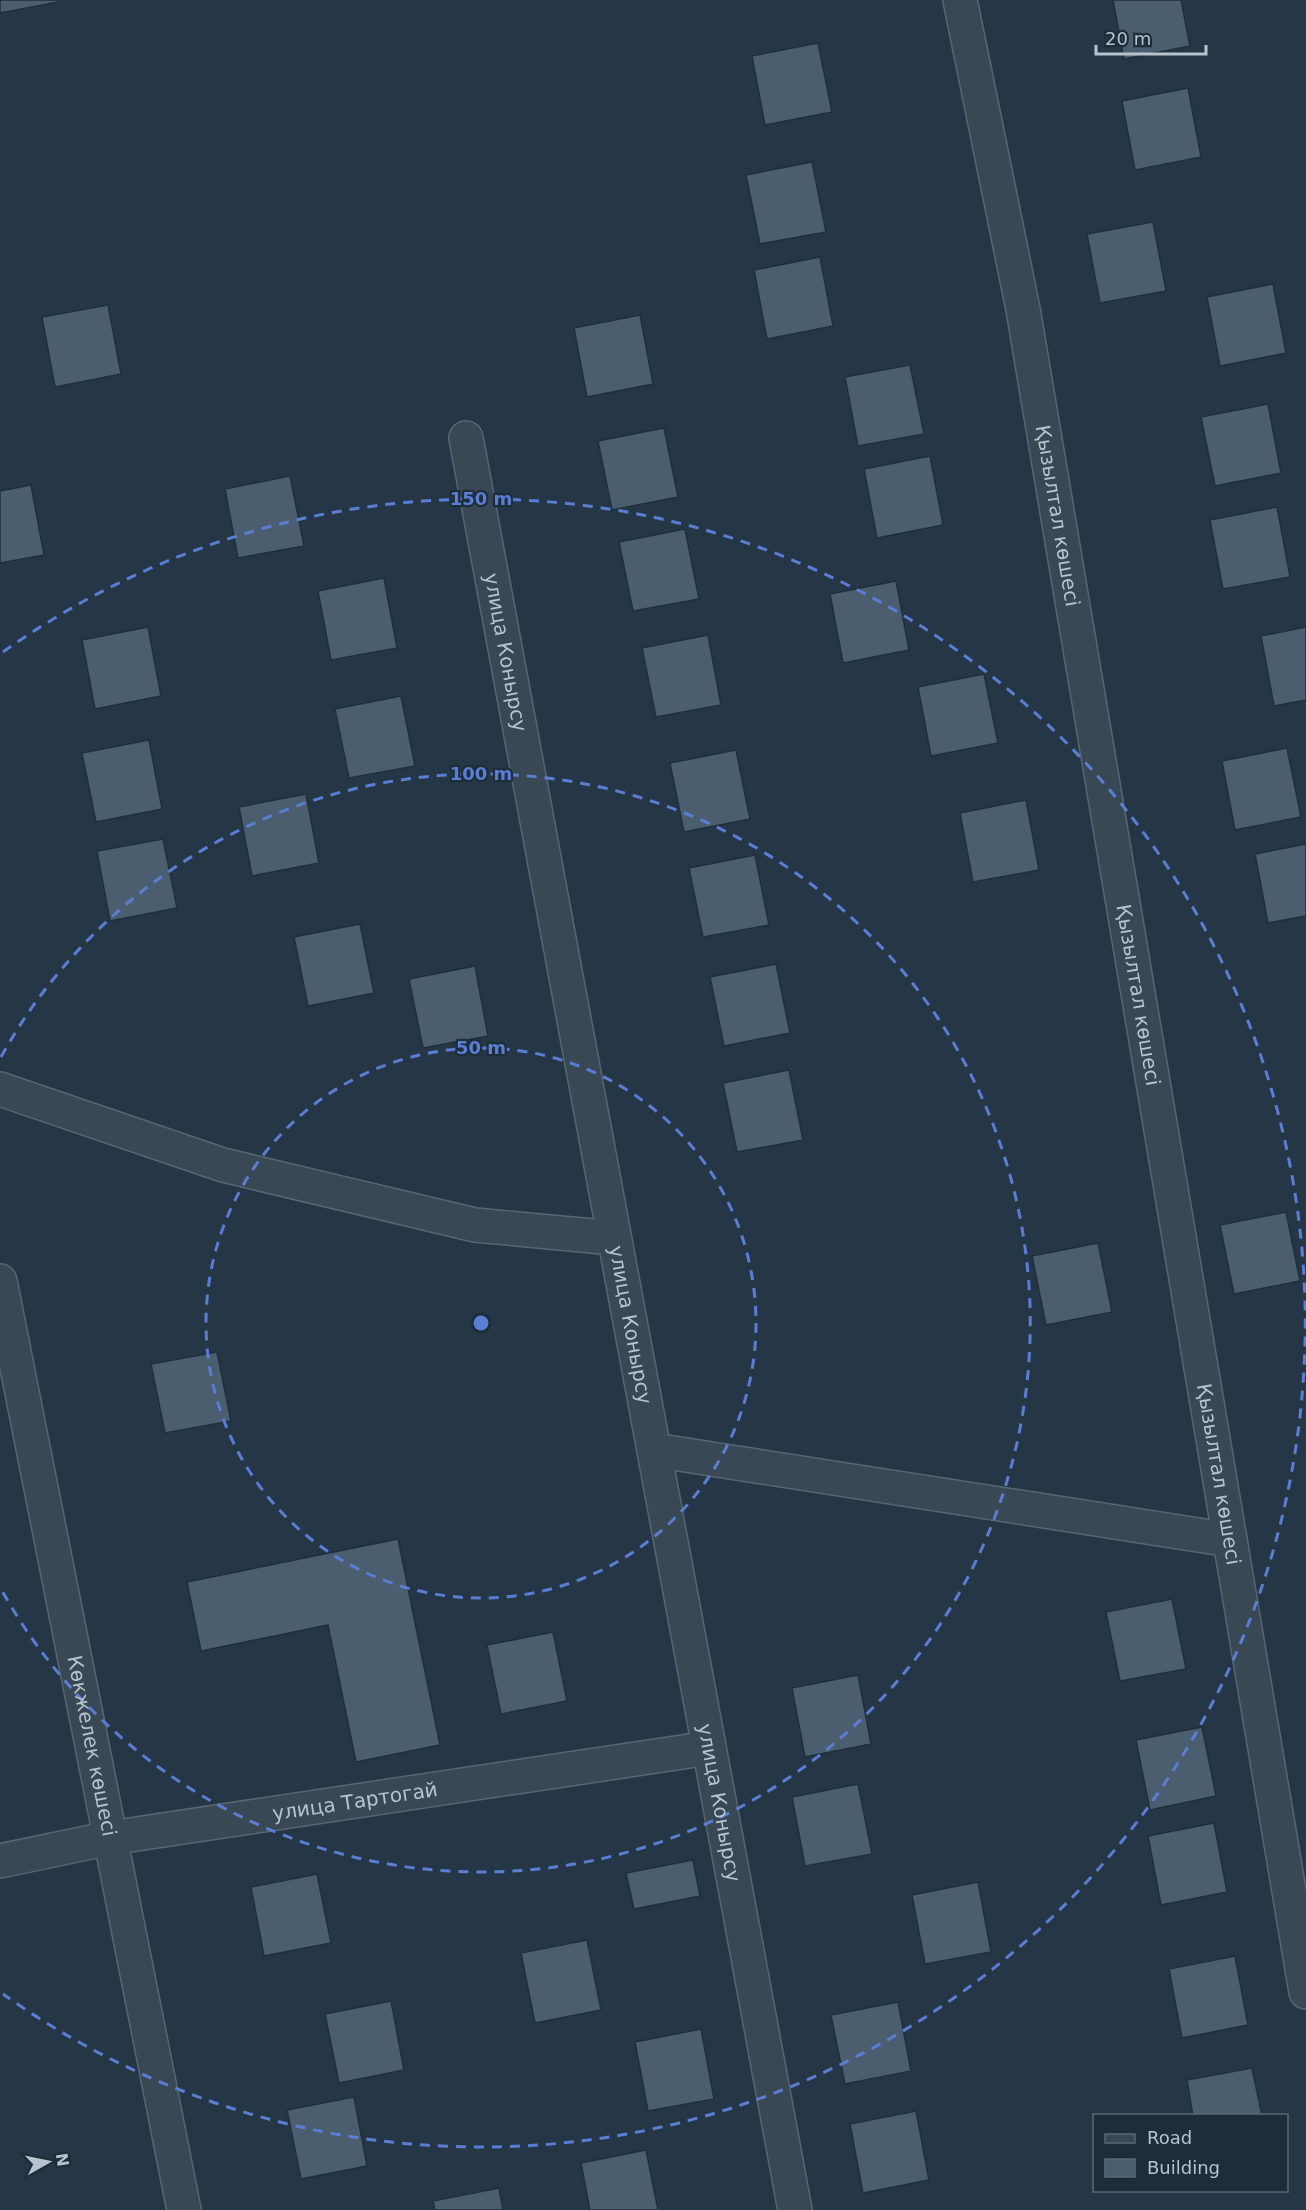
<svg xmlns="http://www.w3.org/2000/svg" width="1306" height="2210" font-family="'DejaVu Sans',sans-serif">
<rect width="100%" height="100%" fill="#253746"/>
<!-- building -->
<path fill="#4b5e6f" stroke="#202f3c" stroke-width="1.5" d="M 0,0 L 58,0 L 58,2 L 0,13 Z
M 1113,0 L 1181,0 L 1190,46 L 1124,59 Z
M 818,43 L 832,112 L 765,125 L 752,56 Z
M 1188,88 L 1201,157 L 1135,170 L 1122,101 Z
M 812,162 L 826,232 L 760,244 L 746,175 Z
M 1153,222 L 1166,291 L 1100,303 L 1087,234 Z
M 820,257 L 833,326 L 767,339 L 754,270 Z
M 1273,284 L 1286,353 L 1220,366 L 1207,297 Z
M 108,305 L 121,374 L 55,387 L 42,317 Z
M 640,315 L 653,384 L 587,397 L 574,328 Z
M 910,365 L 924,434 L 858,446 L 845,377 Z
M 1268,404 L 1281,473 L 1215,486 L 1201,417 Z
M 664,428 L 678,497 L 612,510 L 598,441 Z
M 930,456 L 943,525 L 877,538 L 864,469 Z
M 290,476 L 304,546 L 238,558 L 225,489 Z
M 31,485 L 44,555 L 0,563 L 0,491 Z
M 1277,507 L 1290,577 L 1223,589 L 1210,520 Z
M 685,529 L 699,599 L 633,611 L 619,542 Z
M 384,578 L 397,648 L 331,660 L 318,591 Z
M 896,581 L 909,650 L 843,663 L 830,594 Z
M 148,627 L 161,696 L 95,709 L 82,640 Z
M 1306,627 L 1306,700 L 1274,706 L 1261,636 Z
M 708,635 L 721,705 L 656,717 L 642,648 Z
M 984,674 L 998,743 L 931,756 L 918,687 Z
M 401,696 L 415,766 L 349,778 L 335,709 Z
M 149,740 L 162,809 L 96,822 L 82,753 Z
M 1287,748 L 1301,817 L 1235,830 L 1222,761 Z
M 736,750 L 750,819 L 684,832 L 670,763 Z
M 306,794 L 319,863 L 252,876 L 239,807 Z
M 1026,800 L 1039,870 L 973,882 L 960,813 Z
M 163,839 L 177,908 L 110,921 L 97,851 Z
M 1306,844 L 1306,916 L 1268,923 L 1255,854 Z
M 755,855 L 769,925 L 703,937 L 689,868 Z
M 360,924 L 374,993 L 308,1006 L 294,937 Z
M 776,964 L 790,1033 L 724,1046 L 710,977 Z
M 475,966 L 488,1036 L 423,1048 L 409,979 Z
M 789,1070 L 803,1140 L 737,1152 L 723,1083 Z
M 1286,1212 L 1300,1281 L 1234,1294 L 1220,1225 Z
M 1098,1243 L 1112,1312 L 1046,1325 L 1032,1256 Z
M 217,1352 L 231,1421 L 165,1433 L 151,1364 Z
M 398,1539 L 440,1745 L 356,1762 L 328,1625 L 201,1651 L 187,1582 Z
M 1172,1599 L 1186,1669 L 1120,1681 L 1106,1612 Z
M 553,1632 L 567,1701 L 501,1714 L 487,1645 Z
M 858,1675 L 871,1744 L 805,1757 L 792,1688 Z
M 1202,1727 L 1216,1796 L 1150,1810 L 1136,1740 Z
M 858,1784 L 872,1854 L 805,1866 L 792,1797 Z
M 1214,1823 L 1227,1892 L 1161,1905 L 1148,1836 Z
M 693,1860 L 700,1896 L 634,1909 L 626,1873 Z
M 317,1874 L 331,1943 L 264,1956 L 251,1887 Z
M 978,1882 L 991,1952 L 925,1964 L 912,1895 Z
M 587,1940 L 601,2010 L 535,2023 L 521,1953 Z
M 1235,1956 L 1248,2025 L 1182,2038 L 1169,1969 Z
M 391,2001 L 404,2070 L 339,2083 L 325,2014 Z
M 898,2002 L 911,2071 L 845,2084 L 831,2015 Z
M 701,2029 L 714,2099 L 648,2111 L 635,2042 Z
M 1252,2068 L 1262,2116 L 1193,2116 L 1187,2080 Z
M 354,2097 L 367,2166 L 301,2179 L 287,2110 Z
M 916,2111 L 929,2180 L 863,2193 L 850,2124 Z
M 646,2150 L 658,2210 L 590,2210 L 581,2163 Z
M 499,2188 L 503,2210 L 435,2210 L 433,2201 Z"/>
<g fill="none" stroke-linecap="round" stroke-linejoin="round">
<defs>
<g id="minor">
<path id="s1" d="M 960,0 L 1023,309 L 1306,1992"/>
<path id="s2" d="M 466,438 L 795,2210"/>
<path d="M 0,1089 L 223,1165 L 475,1225 L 614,1238"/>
<path id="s3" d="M 0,1281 L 184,2210"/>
<path d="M 654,1450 L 1230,1540"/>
<path id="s4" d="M 0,1861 L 110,1838 L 709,1748"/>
</g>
</defs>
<!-- minor casing -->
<use href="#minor" stroke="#586672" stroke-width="36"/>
<!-- minor -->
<use href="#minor" stroke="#394855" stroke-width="33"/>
</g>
<!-- distance rings -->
<g fill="none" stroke="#5b7dd4" stroke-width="3" stroke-dasharray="10 8">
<circle cx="481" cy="1323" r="275"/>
<path d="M1 1057A549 549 0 1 1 1 1589"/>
<path d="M3 652A824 824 0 1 1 3 1994"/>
</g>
<g text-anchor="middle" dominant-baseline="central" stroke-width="4.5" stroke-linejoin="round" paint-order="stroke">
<!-- street labels -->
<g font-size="20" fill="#b7c3ce" stroke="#1e2d3a">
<text stroke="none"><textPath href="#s1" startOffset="525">Қызылтал көшесі</textPath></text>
<text stroke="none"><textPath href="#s2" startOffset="218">улица Конырсу</textPath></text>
<text stroke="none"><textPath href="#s1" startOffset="1011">Қызылтал көшесі</textPath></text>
<text stroke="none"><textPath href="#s2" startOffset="902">улица Конырсу</textPath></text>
<text stroke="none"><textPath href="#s1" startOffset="1497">Қызылтал көшесі</textPath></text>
<text stroke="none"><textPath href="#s3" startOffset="474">Көкжелек көшесі</textPath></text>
<text stroke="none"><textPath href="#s4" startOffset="360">улица Тартогай</textPath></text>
<text stroke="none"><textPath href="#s2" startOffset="1388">улица Конырсу</textPath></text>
</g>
</g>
<circle cx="481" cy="1323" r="9" fill="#5b7dd4" stroke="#1e2d3a" stroke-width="3"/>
<g font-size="18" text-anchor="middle" font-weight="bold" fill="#5b7dd4" stroke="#1e2d3a" stroke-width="4.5" stroke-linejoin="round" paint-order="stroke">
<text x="481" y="505">150 m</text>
<text x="481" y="780">100 m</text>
<text x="481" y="1054">50 m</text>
</g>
<!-- legend -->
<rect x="1093" y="2114" width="195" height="78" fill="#1e2d3a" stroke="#5b6975" stroke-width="1.5"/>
<rect x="1105" y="2134" width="30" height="9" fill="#394855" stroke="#5b6975" stroke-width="1.5"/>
<text x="1147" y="2144" font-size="18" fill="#b7c3ce">Road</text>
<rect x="1105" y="2159" width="30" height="18" fill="#4b5e6f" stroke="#5b6975" stroke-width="1.5"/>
<text x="1147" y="2174" font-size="18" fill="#b7c3ce">Building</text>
<!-- north arrow -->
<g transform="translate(48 2162) rotate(81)" stroke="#1e2d3a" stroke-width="4.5" paint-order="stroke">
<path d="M0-4.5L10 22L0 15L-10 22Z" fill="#b7c3ce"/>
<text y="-9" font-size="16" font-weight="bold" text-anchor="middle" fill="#b7c3ce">N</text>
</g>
<!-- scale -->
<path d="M1096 45v9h110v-9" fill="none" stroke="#b7c3ce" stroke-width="3"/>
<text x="1105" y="45" font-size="18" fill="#b7c3ce" stroke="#1e2d3a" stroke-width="4.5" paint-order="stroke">20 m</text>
</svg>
